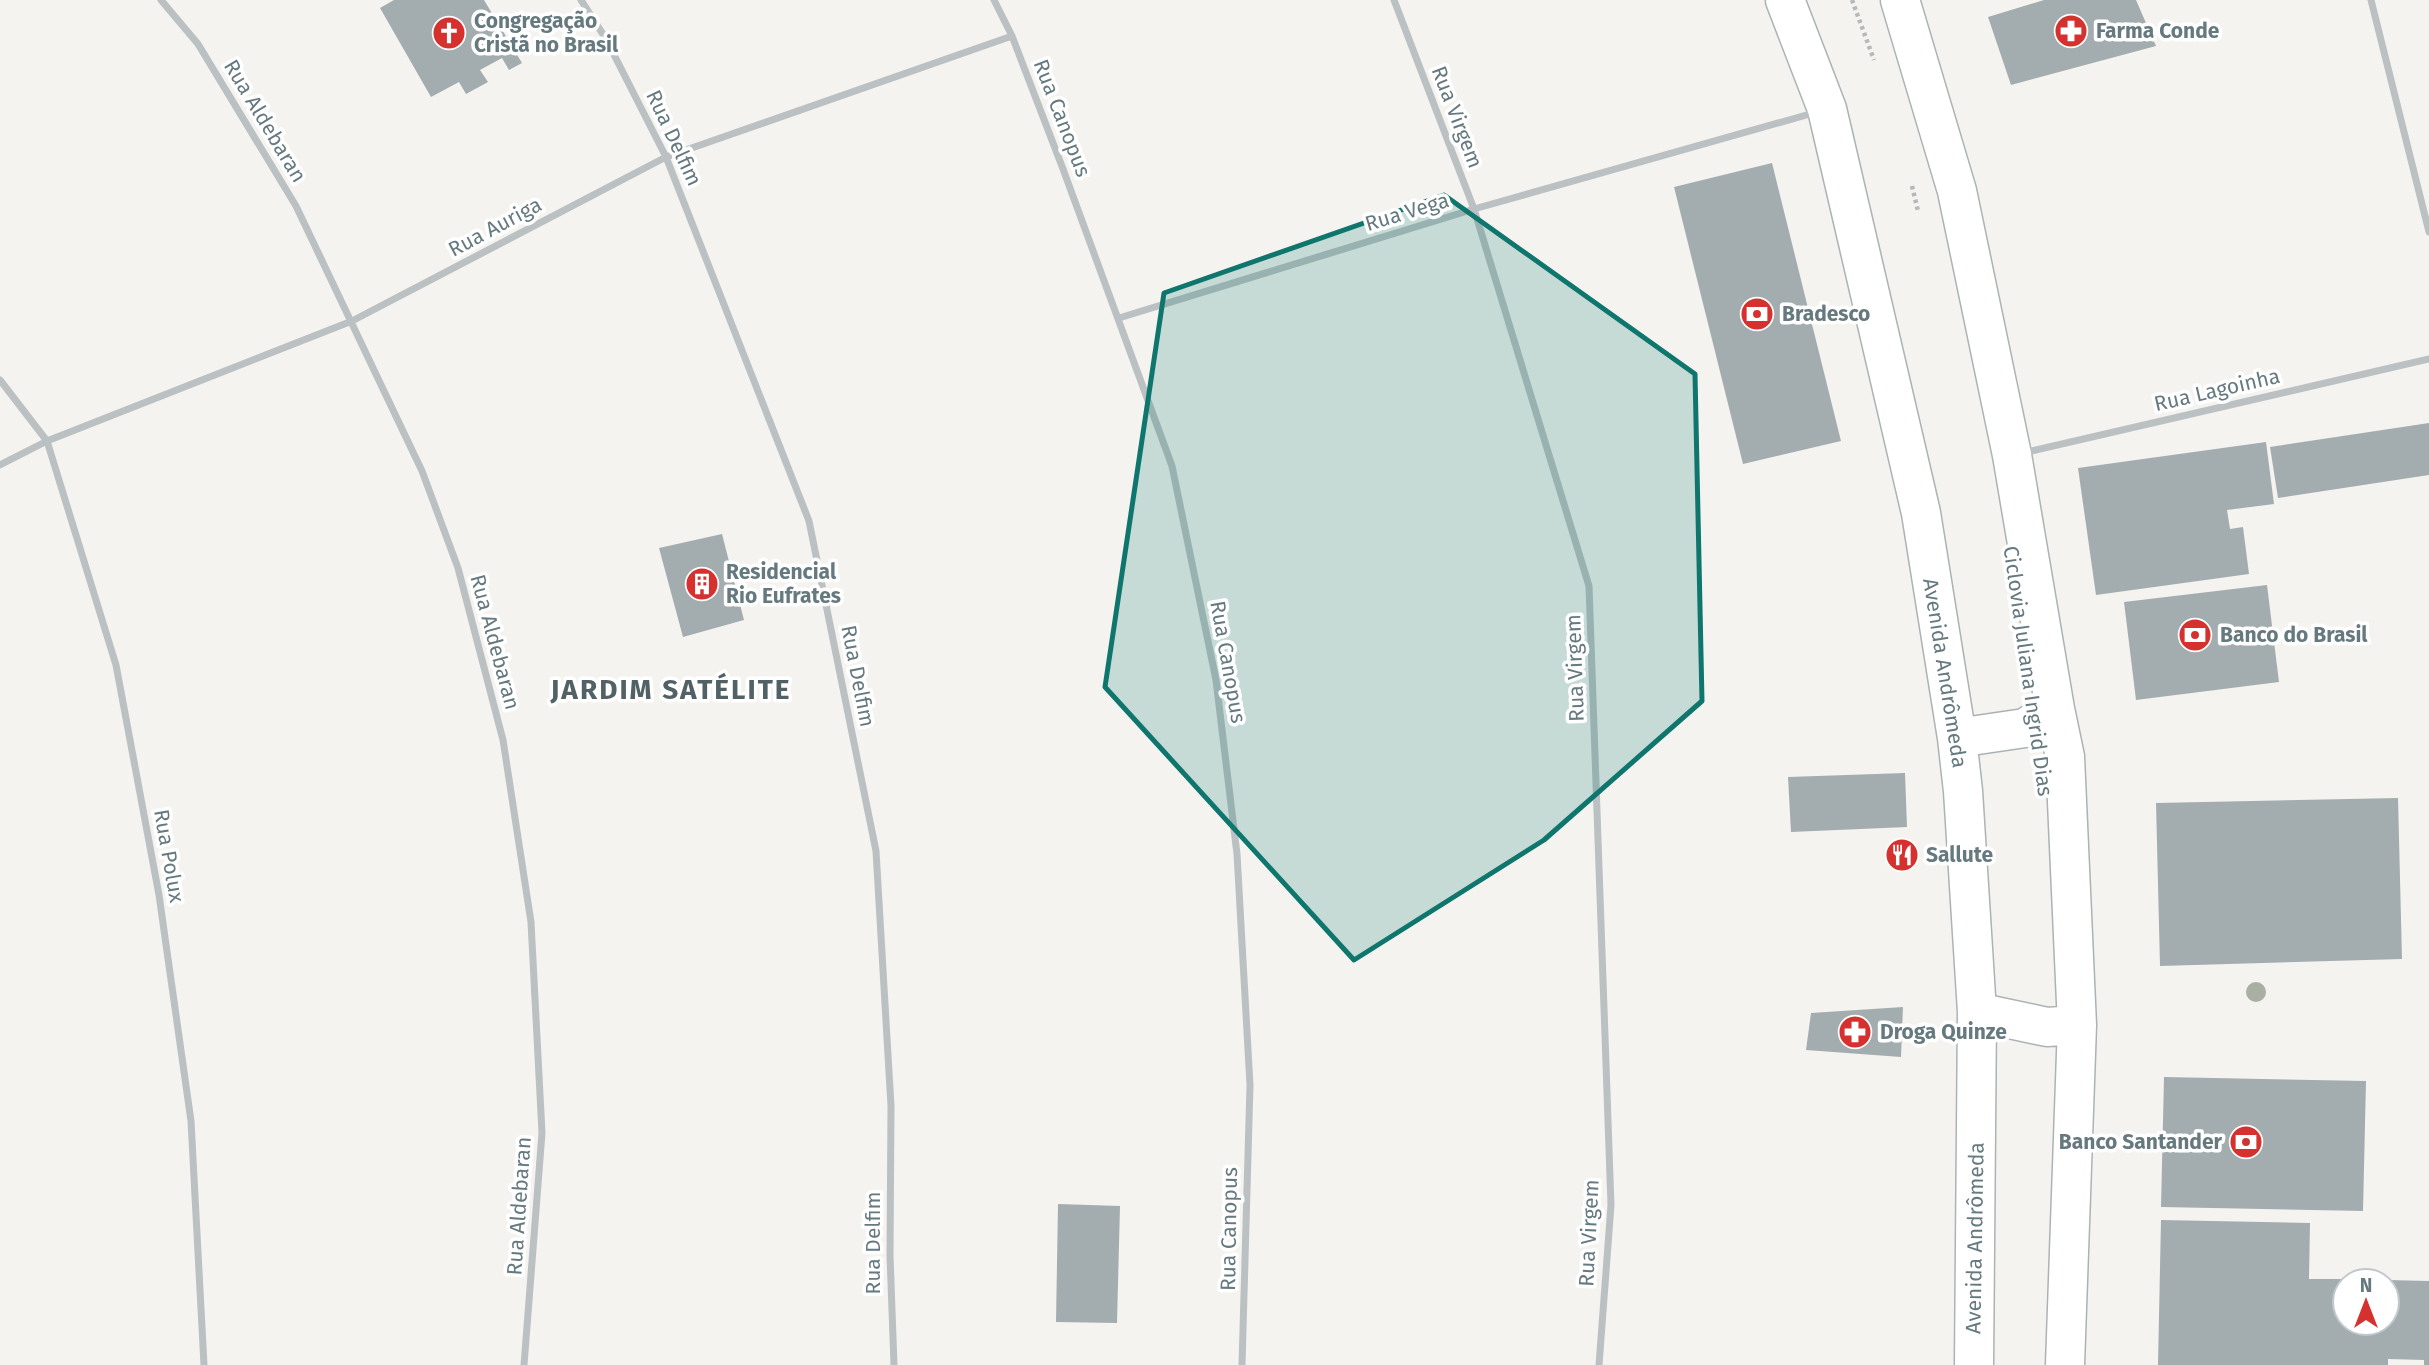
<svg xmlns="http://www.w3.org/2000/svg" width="2429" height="1365" font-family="'Fira Sans',sans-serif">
<rect width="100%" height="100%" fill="#f4f3f0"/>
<!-- building -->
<path fill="#a3adaf" d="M 394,0 L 484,0 L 522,63 L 509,70 L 502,58 L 480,70 L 488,82 L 466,94 L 459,82 L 431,97 L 380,8 Z
M 2044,0 L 2136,0 L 2156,46 L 2011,85 L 1988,17 Z
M 1772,163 L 1841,441 L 1743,464 L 1674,187 Z
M 2429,423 L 2429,475 L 2278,498 L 2270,447 Z
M 2266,442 L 2274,504 L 2227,510 L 2230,529 L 2243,527 L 2249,574 L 2096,595 L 2078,468 Z
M 722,534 L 744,620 L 683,637 L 659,548 Z
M 2267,585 L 2279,682 L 2136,700 L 2124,602 Z
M 1905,773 L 1907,827 L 1791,832 L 1788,777 Z
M 2398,798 L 2402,959 L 2160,966 L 2156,803 Z
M 1903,1007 L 1901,1057 L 1806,1050 L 1811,1013 Z
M 2164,1077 L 2366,1081 L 2363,1211 L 2161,1207 Z
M 1058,1204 L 1120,1206 L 1117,1323 L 1056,1322 Z
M 2161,1220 L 2310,1223 L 2309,1279 L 2345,1279 L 2345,1323 L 2387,1323 L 2387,1280 L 2429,1281 L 2429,1365 L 2424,1365 L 2424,1360 L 2388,1359 L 2388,1365 L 2158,1365 Z"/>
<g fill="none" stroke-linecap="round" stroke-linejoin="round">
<defs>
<path id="secondary" d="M 1785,0 L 1827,109 L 1921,513 L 1957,738 L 1963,791 L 1977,1012 L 1974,1365
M 1900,0 L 1957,191 L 2012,455 L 2055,709 L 2065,757 L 2077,1025 L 2065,1365
M 1957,738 L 2025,728 L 2055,709
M 1977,1012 L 2047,1027 L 2077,1025"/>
</defs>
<!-- secondary casing -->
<use href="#secondary" stroke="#abb3b5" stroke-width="41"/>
<!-- path -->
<path stroke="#b5b9ba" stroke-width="4.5" stroke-dasharray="3.5 3.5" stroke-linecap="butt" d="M 1852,0 L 1874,60
M 1912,186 L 1918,211"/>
<!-- street -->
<path stroke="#bbc0c2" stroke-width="7" d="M 161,0 L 198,44 L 296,206 L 422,471 L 458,568 L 503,740 L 531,922 L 542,1133 L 524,1365
M 581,0 L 606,39 L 666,157 L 809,521 L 876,851 L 891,1106 L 890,1255 L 894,1365
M 994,0 L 1012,36 L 1063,169 L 1172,466 L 1216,680 L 1237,854 L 1250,1085 L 1242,1365
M 1394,0 L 1474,209 L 1589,586 L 1611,1205 L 1599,1365
M 2371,0 L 2429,232
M 1119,318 L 1474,209 L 1817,112
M 0,380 L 47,441 L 116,665 L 159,895 L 191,1121 L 204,1365
M 2023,453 L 2429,359
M 0,465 L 47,441 L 352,321 L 666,157 L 1012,36"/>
<!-- secondary -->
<use href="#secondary" stroke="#fff" stroke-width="38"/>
</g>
<!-- trees -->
<circle fill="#a9afa2" cx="2256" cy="992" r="10"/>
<!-- marked area -->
<path fill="#0f766e" fill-opacity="0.2" stroke="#0f766e" stroke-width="5" stroke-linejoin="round" d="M 1444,195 L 1695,374 L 1702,701 L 1544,840 L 1354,960 L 1105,687 L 1164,293 Z"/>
<!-- icons -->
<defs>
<symbol id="pharmacy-disc" viewBox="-11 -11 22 22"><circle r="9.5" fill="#d5322f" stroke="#fff"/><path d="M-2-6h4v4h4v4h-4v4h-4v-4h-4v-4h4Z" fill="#fff"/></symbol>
<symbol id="church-disc" viewBox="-11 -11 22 22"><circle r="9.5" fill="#d5322f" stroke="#fff"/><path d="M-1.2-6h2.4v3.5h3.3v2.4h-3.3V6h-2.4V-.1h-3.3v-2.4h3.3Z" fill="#fff"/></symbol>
<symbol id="bank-disc" viewBox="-11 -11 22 22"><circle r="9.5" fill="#d5322f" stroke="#fff"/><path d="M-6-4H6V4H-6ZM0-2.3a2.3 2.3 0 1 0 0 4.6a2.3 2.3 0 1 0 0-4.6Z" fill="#fff"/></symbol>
<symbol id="building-disc" viewBox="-11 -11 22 22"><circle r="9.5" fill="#d5322f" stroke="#fff"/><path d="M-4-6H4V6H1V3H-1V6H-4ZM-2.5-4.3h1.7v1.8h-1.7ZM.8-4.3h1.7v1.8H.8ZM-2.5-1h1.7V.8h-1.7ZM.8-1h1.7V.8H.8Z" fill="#fff"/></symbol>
<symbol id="restaurant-disc" viewBox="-11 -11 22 22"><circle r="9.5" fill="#d5322f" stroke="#fff"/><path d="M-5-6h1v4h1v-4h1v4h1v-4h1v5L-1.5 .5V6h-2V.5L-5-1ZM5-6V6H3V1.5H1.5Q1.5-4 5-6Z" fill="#fff"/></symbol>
</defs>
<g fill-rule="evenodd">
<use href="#pharmacy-disc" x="2052" y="12" width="38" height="38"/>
<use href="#church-disc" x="430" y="14" width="38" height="38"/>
<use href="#bank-disc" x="1738" y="295" width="38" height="38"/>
<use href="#building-disc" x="683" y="565" width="38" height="38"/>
<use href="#bank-disc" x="2176" y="616" width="38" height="38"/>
<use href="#restaurant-disc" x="1883" y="836" width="38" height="38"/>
<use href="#pharmacy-disc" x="1836" y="1013" width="38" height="38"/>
<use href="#bank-disc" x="2227" y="1123" width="38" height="38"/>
</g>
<g text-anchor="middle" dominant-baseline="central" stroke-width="7" stroke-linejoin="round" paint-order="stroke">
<!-- poi labels -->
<g font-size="21" font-weight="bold" fill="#65797f" stroke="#fff" text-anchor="start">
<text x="474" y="21">Congregação<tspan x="474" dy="24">Cristã no Brasil</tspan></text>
<text x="2096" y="31">Farma Conde</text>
<text x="1782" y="314">Bradesco</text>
<text x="726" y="572">Residencial<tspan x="726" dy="24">Rio Eufrates</tspan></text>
<text x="2220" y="635">Banco do Brasil</text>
<text x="1926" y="855">Sallute</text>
<text x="1880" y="1032">Droga Quinze</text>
<text x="2222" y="1142" text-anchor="end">Banco Santander</text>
</g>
<!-- street labels -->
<g font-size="21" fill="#65797f" stroke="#fff">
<text transform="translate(1457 117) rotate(69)">Rua Virgem</text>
<text transform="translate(1062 118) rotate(69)">Rua Canopus</text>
<text transform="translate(265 121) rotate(59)">Rua Aldebaran</text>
<text transform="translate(674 138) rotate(65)">Rua Delfim</text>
<text transform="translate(1407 212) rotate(-17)">Rua Vega</text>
<text transform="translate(495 227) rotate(-28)">Rua Auriga</text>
<text transform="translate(2217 390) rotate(-13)">Rua Lagoinha</text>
<text transform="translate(495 642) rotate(75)">Rua Aldebaran</text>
<text transform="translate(1228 662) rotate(80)">Rua Canopus</text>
<text transform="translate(1575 668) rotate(-92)">Rua Virgem</text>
<text transform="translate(2028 671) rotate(82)">Ciclovia Juliana Ingrid Dias</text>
<text transform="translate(1945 673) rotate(81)">Avenida Andrômeda</text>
<text transform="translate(858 676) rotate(79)">Rua Delfim</text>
<text transform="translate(169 856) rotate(80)">Rua Polux</text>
<text transform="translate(519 1206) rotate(-86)">Rua Aldebaran</text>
<text transform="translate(1229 1229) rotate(-89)">Rua Canopus</text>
<text transform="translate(1589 1233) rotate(-87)">Rua Virgem</text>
<text transform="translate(1975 1238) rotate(-89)">Avenida Andrômeda</text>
<text transform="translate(873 1243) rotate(-90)">Rua Delfim</text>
</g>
<!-- district labels -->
<g font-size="28" font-weight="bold" letter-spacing="2" fill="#526165" stroke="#fff">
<text x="671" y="689">JARDIM SATÉLITE</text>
</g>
</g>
<!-- north arrow -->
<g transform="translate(2366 1302)"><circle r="33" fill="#ffffff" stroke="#c1c9cc" stroke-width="2"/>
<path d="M0-5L12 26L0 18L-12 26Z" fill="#d5322f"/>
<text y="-10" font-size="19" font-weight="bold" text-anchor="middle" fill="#65797f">N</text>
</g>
</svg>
